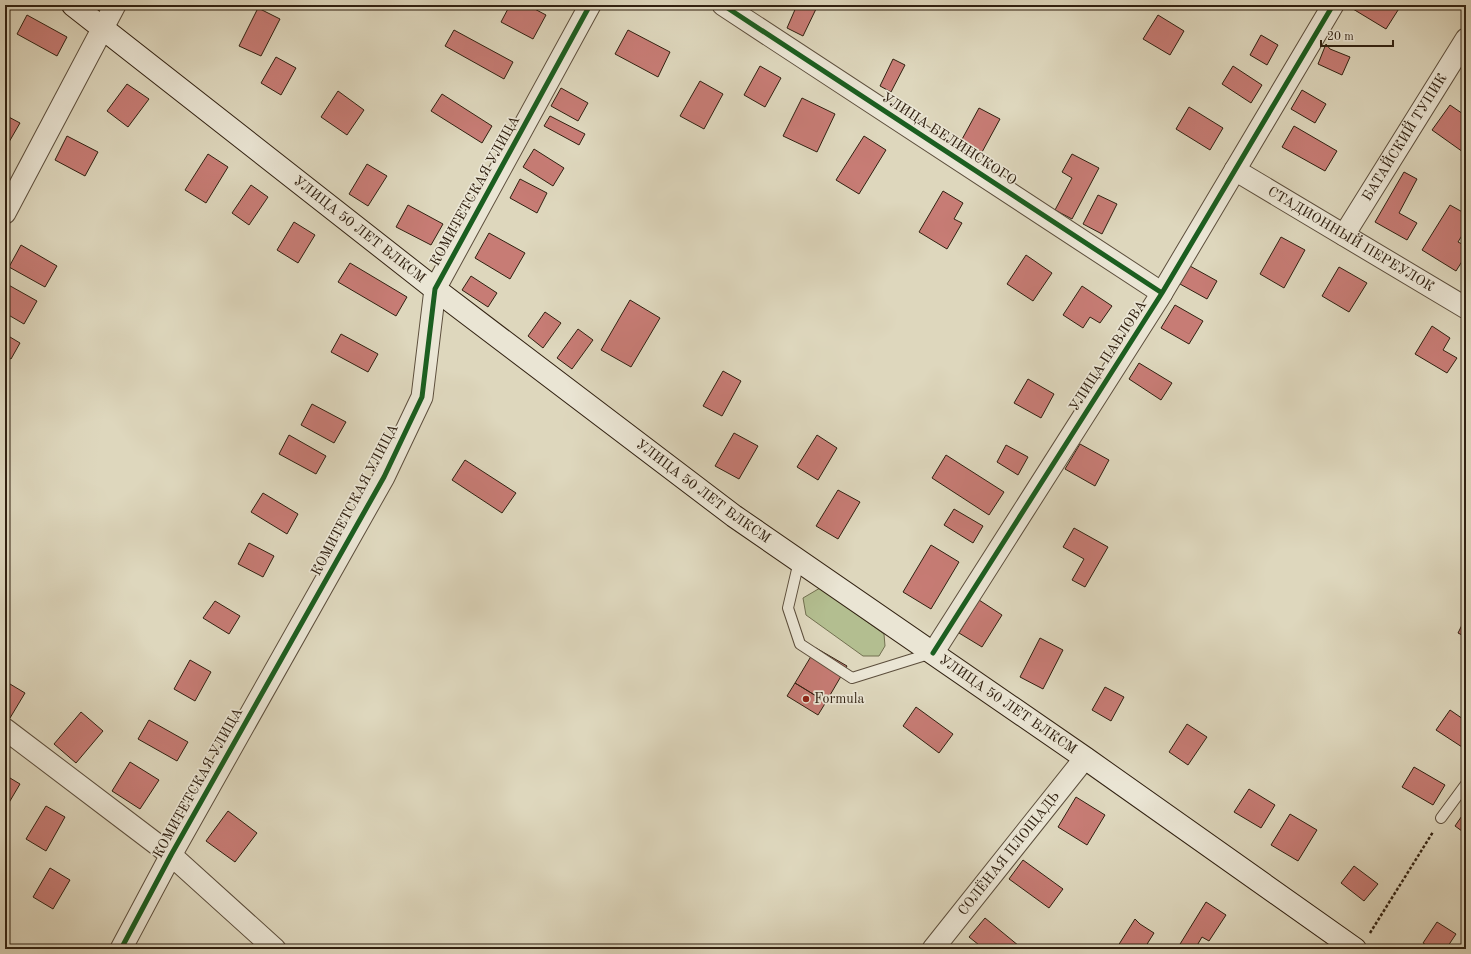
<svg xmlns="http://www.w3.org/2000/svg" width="1471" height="954" font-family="'Old Standard TT',serif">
<rect width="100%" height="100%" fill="#ded7bd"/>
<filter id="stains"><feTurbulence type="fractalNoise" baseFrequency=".005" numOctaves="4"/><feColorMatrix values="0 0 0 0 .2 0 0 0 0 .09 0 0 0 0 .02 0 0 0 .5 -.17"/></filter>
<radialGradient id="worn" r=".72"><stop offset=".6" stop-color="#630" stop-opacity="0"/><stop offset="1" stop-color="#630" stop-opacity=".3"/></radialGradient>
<!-- green -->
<path fill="#b3be90" stroke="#727050" d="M 820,588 L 884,634 L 885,646 L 879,656 L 863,656 L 806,615 L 803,598 Z"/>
<!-- building -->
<path fill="#c77c75" stroke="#312111" d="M 510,5 L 527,5 L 546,15 L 533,39 L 501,22 Z
M 797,5 L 807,5 L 816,9 L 803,36 L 787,28 Z
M 1356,5 L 1397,5 L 1400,7 L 1386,29 L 1353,9 Z
M 258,8 L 280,19 L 261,56 L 239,46 Z
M 27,15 L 67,37 L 57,56 L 17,34 Z
M 1158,15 L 1184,31 L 1170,55 L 1143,39 Z
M 454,30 L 513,62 L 504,79 L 445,46 Z
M 628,30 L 670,52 L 658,77 L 615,54 Z
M 1261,35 L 1278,45 L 1267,65 L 1250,55 Z
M 1326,44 L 1330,49 L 1350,57 L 1342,75 L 1318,64 Z
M 276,57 L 296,68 L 281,95 L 261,83 Z
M 893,59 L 905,65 L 891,92 L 880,86 Z
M 760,66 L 781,78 L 765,107 L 744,95 Z
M 1233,66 L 1262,85 L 1251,103 L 1222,84 Z
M 700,81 L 723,94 L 704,129 L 680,116 Z
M 127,84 L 149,99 L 128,127 L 107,111 Z
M 561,88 L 588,103 L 578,121 L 551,106 Z
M 1302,90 L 1326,104 L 1315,123 L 1291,109 Z
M 338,91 L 364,110 L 347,135 L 321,117 Z
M 442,94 L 492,126 L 482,143 L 431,111 Z
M 802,98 L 835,114 L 817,152 L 783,136 Z
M 1450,105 L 1466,116 L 1466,148 L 1463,152 L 1432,130 Z
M 1189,107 L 1223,128 L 1210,150 L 1176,129 Z
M 979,108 L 1000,119 L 981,154 L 960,143 Z
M 5,115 L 20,123 L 5,149 Z
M 550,116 L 585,134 L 579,145 L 544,126 Z
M 1294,126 L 1337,151 L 1325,171 L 1282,147 Z
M 67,136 L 98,152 L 85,176 L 55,160 Z
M 864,136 L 886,150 L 859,194 L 836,180 Z
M 534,149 L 564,168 L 553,186 L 523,167 Z
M 208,154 L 228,167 L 206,203 L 185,190 Z
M 1072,154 L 1099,168 L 1072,219 L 1055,210 L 1072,178 L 1062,172 Z
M 367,164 L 387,176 L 368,206 L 349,194 Z
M 1404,172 L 1417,179 L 1399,213 L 1417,223 L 1407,240 L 1375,222 Z
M 520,179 L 547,193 L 537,213 L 510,198 Z
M 251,185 L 268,197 L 249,225 L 232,213 Z
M 943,191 L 963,203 L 954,219 L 962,223 L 947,249 L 919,232 Z
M 1098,195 L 1117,204 L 1102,234 L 1083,224 Z
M 408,205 L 443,224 L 431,245 L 396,227 Z
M 1450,205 L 1466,214 L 1466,229 L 1458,242 L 1466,246 L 1466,255 L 1456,271 L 1422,250 Z
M 294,222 L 315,235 L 298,263 L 277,250 Z
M 489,233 L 525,253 L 510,279 L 475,258 Z
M 1281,237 L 1305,250 L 1284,288 L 1260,274 Z
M 21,245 L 57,266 L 45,287 L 9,267 Z
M 1026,255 L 1052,273 L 1033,301 L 1007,284 Z
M 350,263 L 407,297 L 396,316 L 338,282 Z
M 1190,266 L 1217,281 L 1207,299 L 1180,284 Z
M 1339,267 L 1367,283 L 1349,312 L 1322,296 Z
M 471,276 L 497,293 L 488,307 L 462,290 Z
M 5,283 L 37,301 L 24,324 L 5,313 Z
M 1082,286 L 1112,306 L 1100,323 L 1090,317 L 1083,328 L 1063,315 Z
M 630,300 L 660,318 L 631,367 L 601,350 Z
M 1175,305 L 1203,321 L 1189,344 L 1161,328 Z
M 545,312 L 561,323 L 543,348 L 528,336 Z
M 1432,326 L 1450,338 L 1443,350 L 1457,358 L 1447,373 L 1415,354 Z
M 578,329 L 593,340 L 572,369 L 557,358 Z
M 5,334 L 20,343 L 11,359 L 5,356 Z
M 341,334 L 378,354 L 368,372 L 331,352 Z
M 1139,363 L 1172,383 L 1161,400 L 1129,379 Z
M 723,371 L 741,381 L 722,416 L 703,406 Z
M 1028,379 L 1054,394 L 1041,418 L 1014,403 Z
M 312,404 L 346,422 L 334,443 L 301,425 Z
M 734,433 L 758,446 L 739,479 L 715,466 Z
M 289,435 L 326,456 L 316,474 L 279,454 Z
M 817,435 L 837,448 L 818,480 L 797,467 Z
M 1080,444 L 1109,460 L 1095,486 L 1065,469 Z
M 1006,445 L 1028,457 L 1018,475 L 997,462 Z
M 946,455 L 1004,492 L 989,515 L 932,478 Z
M 465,460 L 516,493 L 502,513 L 452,480 Z
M 838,490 L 860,502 L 838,539 L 816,526 Z
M 263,493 L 298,514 L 287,534 L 251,512 Z
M 954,509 L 983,526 L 973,543 L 944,525 Z
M 1074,528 L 1108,547 L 1085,587 L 1072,580 L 1084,559 L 1063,547 Z
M 249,543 L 274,556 L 263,577 L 238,564 Z
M 931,545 L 959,562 L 931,609 L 903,592 Z
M 979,600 L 1002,615 L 982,647 L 959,633 Z
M 215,601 L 240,616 L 229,634 L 203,618 Z
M 1466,617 L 1466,637 L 1458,633 Z
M 1040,638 L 1063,650 L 1043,689 L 1020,677 Z
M 816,648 L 847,666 L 826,702 L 795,683 Z
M 190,660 L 211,672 L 195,701 L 174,689 Z
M 5,681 L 25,693 L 10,718 L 5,716 Z
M 795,683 L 826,702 L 818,715 L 787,696 Z
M 1105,687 L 1124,697 L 1111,721 L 1092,710 Z
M 916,707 L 953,734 L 939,753 L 903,726 Z
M 1450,710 L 1466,721 L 1466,741 L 1462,747 L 1436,730 Z
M 81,712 L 103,731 L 76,763 L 54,744 Z
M 149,720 L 188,742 L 177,761 L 138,739 Z
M 1187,724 L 1207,737 L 1188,765 L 1169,752 Z
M 130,762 L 159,780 L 140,809 L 112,791 Z
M 1414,767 L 1445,785 L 1433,805 L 1402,787 Z
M 5,775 L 20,784 L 7,806 L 5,805 Z
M 1249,789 L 1275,805 L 1261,828 L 1234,812 Z
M 1076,797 L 1105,815 L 1087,845 L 1058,827 Z
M 46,806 L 65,817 L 46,851 L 26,839 Z
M 1466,810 L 1466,834 L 1455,826 Z
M 228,811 L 257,833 L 235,862 L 206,841 Z
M 1290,814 L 1317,830 L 1298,861 L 1271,845 Z
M 1023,860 L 1063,889 L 1049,908 L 1009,879 Z
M 1354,866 L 1378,884 L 1364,901 L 1341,883 Z
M 50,868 L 70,880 L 53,909 L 33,897 Z
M 1206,902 L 1226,915 L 1209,941 L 1202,937 L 1195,949 L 1177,949 Z
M 985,918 L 1019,946 L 1017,949 L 984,949 L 969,937 Z
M 1135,919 L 1140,924 L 1154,933 L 1144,949 L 1116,949 Z
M 1437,922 L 1456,934 L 1446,949 L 1433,949 L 1423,943 Z"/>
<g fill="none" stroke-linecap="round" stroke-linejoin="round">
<defs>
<path id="service" d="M 799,561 L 788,608 L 800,644 L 852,678 L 932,653
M 1441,818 L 1466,784"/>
<g id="minor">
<path d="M 723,5 L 1162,293"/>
<path id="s1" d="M 1235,170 L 1466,308"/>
<path d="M 5,213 L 115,5"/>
<path id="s2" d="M 1344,235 L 1466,39"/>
<path d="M 933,653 L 1162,293 L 1333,5"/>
<path d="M 5,729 L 171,855 L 275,949"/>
<path d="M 121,949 L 171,855 L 384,477 L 422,397 L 435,289 L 590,5"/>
<path id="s3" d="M 933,949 L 1085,758"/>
</g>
<g id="secondary">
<path id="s4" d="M 73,5 L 435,289 L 734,516 L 1085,758 L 1355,949"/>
</g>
</defs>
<!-- service casing -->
<use href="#service" stroke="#5c4e3c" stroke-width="12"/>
<!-- minor casing -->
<use href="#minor" stroke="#5c4e3c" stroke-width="23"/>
<!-- secondary casing -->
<use href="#secondary" stroke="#312111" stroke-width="24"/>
<!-- path -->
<path stroke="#312111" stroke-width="2.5" stroke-dasharray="3 2" stroke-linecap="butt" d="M 1370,933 L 1433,832"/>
<!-- service -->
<use href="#service" stroke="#eae5d4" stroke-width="10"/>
<!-- minor -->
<use href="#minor" stroke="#eae5d4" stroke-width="21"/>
<!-- secondary -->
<use href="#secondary" stroke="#eae5d4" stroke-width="22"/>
<defs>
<path id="cycleway" d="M 723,5 L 1162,293
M 933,653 L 1162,293 L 1333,5
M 121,949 L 171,855 L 384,477 L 422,397 L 435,289 L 590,5"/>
</defs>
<!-- cycleway casing -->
<use href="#cycleway" stroke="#eae5d4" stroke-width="8"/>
<!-- cycleway -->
<use href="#cycleway" stroke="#1b5e20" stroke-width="5"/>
</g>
<!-- markers -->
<circle fill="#8f2418" stroke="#eae5d4" stroke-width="1.5" cx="806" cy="699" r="4"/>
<g text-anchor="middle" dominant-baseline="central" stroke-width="3.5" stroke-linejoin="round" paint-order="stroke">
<!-- street labels -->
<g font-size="14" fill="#312111" stroke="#eae5d4">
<text stroke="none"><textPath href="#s2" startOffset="115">БАТАЙСКИЙ ТУПИК</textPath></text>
<text transform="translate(949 139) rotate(33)">УЛИЦА БЕЛИНСКОГО</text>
<text transform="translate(475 191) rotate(-61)">КОМИТЕТСКАЯ УЛИЦА</text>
<text stroke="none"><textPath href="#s4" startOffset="364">УЛИЦА 50 ЛЕТ ВЛКСМ</textPath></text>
<text stroke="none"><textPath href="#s1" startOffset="135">СТАДИОННЫЙ ПЕРЕУЛОК</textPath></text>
<text transform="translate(1108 356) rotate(-57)">УЛИЦА ПАВЛОВА</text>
<text stroke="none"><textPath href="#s4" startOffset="796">УЛИЦА 50 ЛЕТ ВЛКСМ</textPath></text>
<text transform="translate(355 500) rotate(-62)">КОМИТЕТСКАЯ УЛИЦА</text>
<text stroke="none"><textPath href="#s4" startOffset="1168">УЛИЦА 50 ЛЕТ ВЛКСМ</textPath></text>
<text transform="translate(198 783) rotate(-61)">КОМИТЕТСКАЯ УЛИЦА</text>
<text stroke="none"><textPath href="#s3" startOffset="122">СОЛЁНАЯ ПЛОЩАДЬ</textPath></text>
</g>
<!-- poi labels -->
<g font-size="14" fill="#312111" stroke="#eae5d4" text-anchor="start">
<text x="814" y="699">Formula</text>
</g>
</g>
<!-- margin -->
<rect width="1471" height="954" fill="none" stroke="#ded7bd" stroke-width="20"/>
<rect x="6" y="6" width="1459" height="942" fill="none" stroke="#312111" stroke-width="2"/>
<rect x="10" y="10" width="1451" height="934" fill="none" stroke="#312111"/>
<!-- scale -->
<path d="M1321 40v6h72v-6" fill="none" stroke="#312111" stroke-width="2"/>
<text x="1327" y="40" font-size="12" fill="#312111" stroke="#eae5d4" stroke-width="3" paint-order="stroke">20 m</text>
<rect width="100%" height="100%" filter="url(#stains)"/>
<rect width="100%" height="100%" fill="url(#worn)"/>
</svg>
